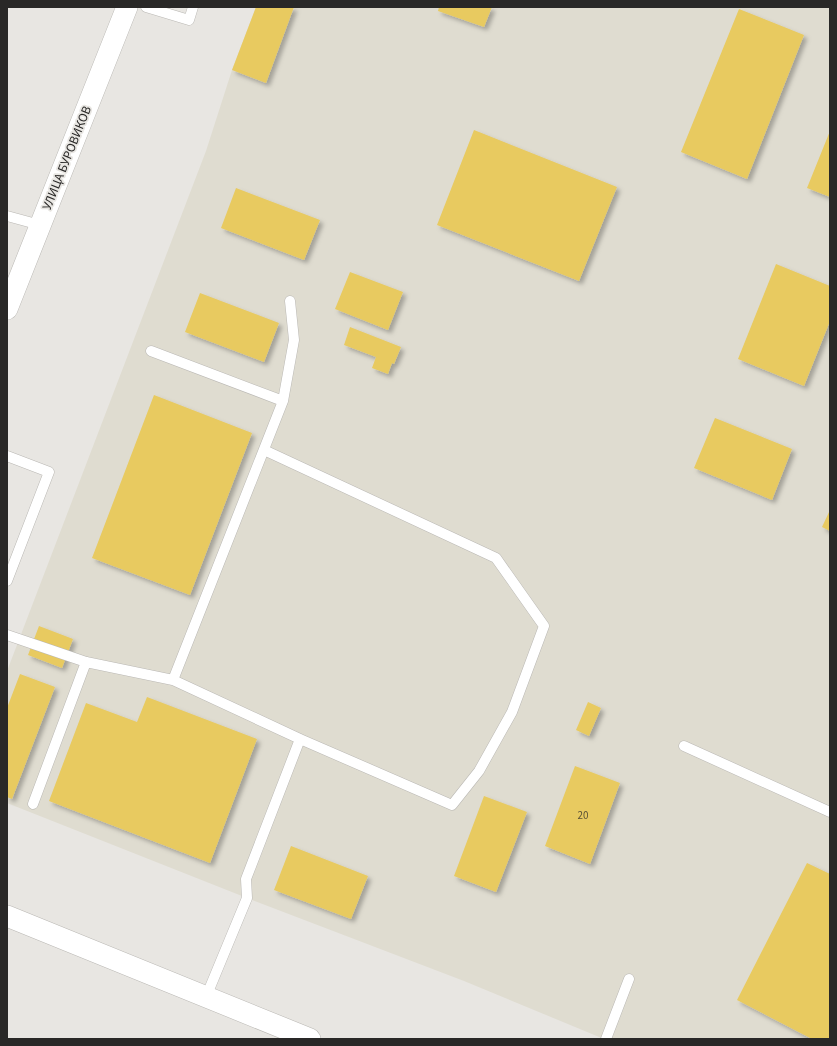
<svg xmlns="http://www.w3.org/2000/svg" width="837" height="1046" font-family="'Source Sans 3',sans-serif">
<defs>
<filter id="shadow"><feDropShadow dx="3.5" dy="3.5" stdDeviation="2" flood-color="#0004"/></filter>
</defs>
<rect width="100%" height="100%" fill="#e8e6e2"/>
<!-- built -->
<path fill="#dfdcd0" d="M 256,7 L 830,7 L 830,1039 L 604,1039 L 464,981 L 247,898 L 7,803 L 7,671 L 206,151 L 232,70 Z"/>
<!-- building -->
<path fill="#e8ca60" filter="url(#shadow)" d="M 256,7 L 294,7 L 266,83 L 232,70 Z
M 439,7 L 492,7 L 484,27 L 438,11 Z
M 739,9 L 804,35 L 747,179 L 681,152 Z
M 474,130 L 617,187 L 579,281 L 437,225 Z
M 830,131 L 830,197 L 807,188 Z
M 236,188 L 320,220 L 304,260 L 221,228 Z
M 776,264 L 830,286 L 830,321 L 804,386 L 738,359 Z
M 350,272 L 403,292 L 388,330 L 335,309 Z
M 200,293 L 279,323 L 264,362 L 185,332 Z
M 350,327 L 401,347 L 394,364 L 392,363 L 388,374 L 372,368 L 376,357 L 344,345 Z
M 154,395 L 252,433 L 190,595 L 92,558 Z
M 715,418 L 792,449 L 772,500 L 694,468 Z
M 830,510 L 830,531 L 822,527 Z
M 39,626 L 73,639 L 62,668 L 28,655 Z
M 20,674 L 55,687 L 12,799 L 7,797 L 7,708 Z
M 147,697 L 257,739 L 210,863 L 49,801 L 86,703 L 137,722 Z
M 588,702 L 601,708 L 589,736 L 576,730 Z
M 575,766 L 620,783 L 590,864 L 545,846 Z
M 484,796 L 527,812 L 496,892 L 454,876 Z
M 291,846 L 368,876 L 351,919 L 274,890 Z
M 807,863 L 830,874 L 830,1039 L 812,1039 L 737,1000 Z"/>
<g fill="none" stroke-linecap="round" stroke-linejoin="round">
<defs>
<path id="lane" d="M 146,7 L 189,20 L 193,7
M 7,216 L 40,225
M 151,351 L 283,401
M 7,456 L 49,472 L 7,581
M 7,635 L 86,662 L 173,680 L 300,739 L 452,805 L 479,771 L 512,712 L 544,626 L 496,558 L 264,450
M 173,680 L 283,401 L 294,340 L 290,301
M 684,746 L 830,812
M 33,804 L 86,662
M 206,997 L 247,898 L 246,879 L 300,739
M 606,1039 L 629,979"/>
<path id="street" d="M 7,309 L 127,7
M 7,916 L 310,1039"/>
</defs>
<!-- lane casing -->
<use href="#lane" stroke="#bab8b4" stroke-width="11"/>
<!-- street casing -->
<use href="#street" stroke="#bab8b4" stroke-width="22"/>
<!-- lane -->
<use href="#lane" stroke="#fff" stroke-width="10"/>
<!-- street -->
<use href="#street" stroke="#fff" stroke-width="21"/>
</g>
<g text-anchor="middle" dominant-baseline="central" stroke-width="3.5" stroke-linejoin="round" paint-order="stroke">
<!-- number labels -->
<g font-size="11" fill="#595035">
<text x="583" y="815">20</text>
</g>
<!-- street labels -->
<g font-size="13" fill="#292827" stroke="#e8e6e2">
<text transform="translate(67 158) rotate(-68)">УЛИЦА БУРОВИКОВ</text>
</g>
</g>
<!-- border -->
<rect width="837" height="1046" fill="none" stroke="#292827" stroke-width="16"/>
</svg>
